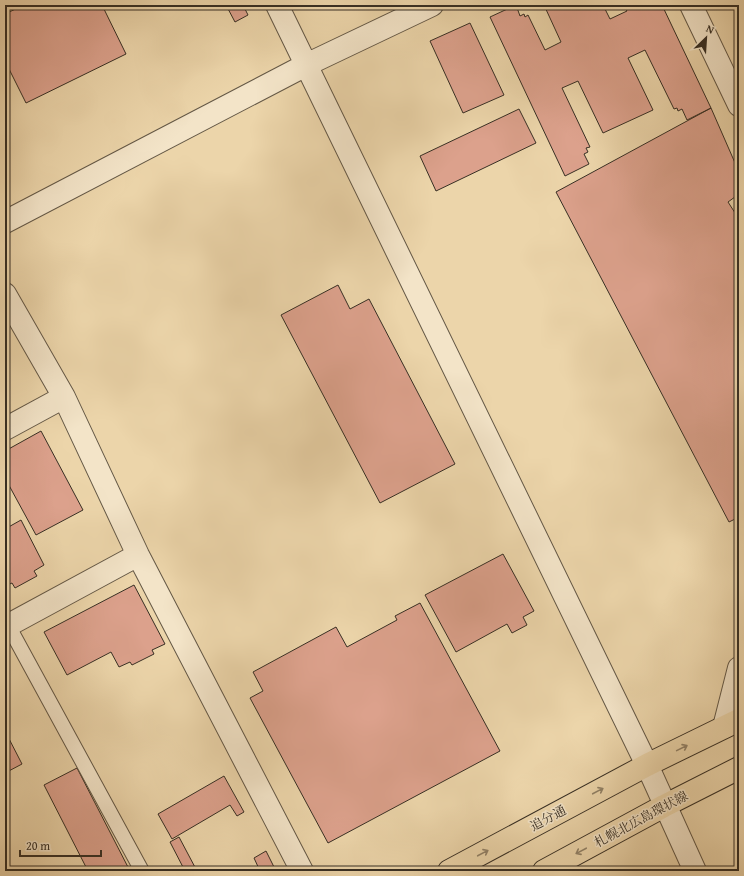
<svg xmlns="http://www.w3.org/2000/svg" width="744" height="876" font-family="'Gentium Book Plus','Noto Serif JP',serif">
<rect width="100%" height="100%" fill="#ecd5aa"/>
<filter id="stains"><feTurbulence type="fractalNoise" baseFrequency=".005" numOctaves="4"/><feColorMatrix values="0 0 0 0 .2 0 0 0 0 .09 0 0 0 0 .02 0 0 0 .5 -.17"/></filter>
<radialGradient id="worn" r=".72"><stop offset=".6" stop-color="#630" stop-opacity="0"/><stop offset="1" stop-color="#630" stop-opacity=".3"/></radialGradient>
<!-- building -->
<path fill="#dca18c" stroke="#372f24" d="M 24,5 L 102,5 L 126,54 L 26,103 L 5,61 L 5,14 Z
M 226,5 L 243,5 L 248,15 L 235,22 Z
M 516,5 L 520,16 L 524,14 L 525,17 L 528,15 L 545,50 L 561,42 L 544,5 L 603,5 L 610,19 L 627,11 L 623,5 L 662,5 L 711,108 L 687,120 L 682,109 L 678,111 L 677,108 L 674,109 L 645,50 L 628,58 L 653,110 L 603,133 L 578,81 L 562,88 L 590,147 L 586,148 L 588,152 L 584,154 L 589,164 L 565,176 L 490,17 Z
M 470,23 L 504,95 L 463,113 L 430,41 Z
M 711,108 L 739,172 L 739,194 L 728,202 L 739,219 L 739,517 L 729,522 L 556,192 Z
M 519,109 L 536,143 L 436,191 L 420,156 Z
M 338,285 L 350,309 L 369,299 L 455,464 L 380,503 L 281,315 Z
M 41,431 L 83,510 L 36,535 L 5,478 L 5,451 Z
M 21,520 L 44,565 L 34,571 L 37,576 L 15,588 L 12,583 L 5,586 L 5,529 Z
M 503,554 L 534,611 L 523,617 L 527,625 L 512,633 L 507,624 L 456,652 L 425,595 Z
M 134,585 L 165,644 L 152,650 L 154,654 L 132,665 L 130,662 L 119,667 L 111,652 L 67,675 L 44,632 Z
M 420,603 L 500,751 L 328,843 L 250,698 L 263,691 L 253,672 L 336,627 L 347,647 L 397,620 L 395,616 Z
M 5,731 L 22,764 L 5,773 Z
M 77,768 L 130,871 L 88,871 L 44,785 Z
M 224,776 L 244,812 L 237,816 L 230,805 L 172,839 L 158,814 Z
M 179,837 L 197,871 L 185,871 L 170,842 Z
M 266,851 L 276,871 L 260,871 L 254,858 Z"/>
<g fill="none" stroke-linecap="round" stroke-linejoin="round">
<defs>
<path id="service" d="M 8,625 L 142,871"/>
<path id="minor" d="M 277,5 L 647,765
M 691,5 L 739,105
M 5,222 L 306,65 L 432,5
M 5,294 L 64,397 L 138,555 L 302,871
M 5,429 L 64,397
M 5,627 L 138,555
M 724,727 L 739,668"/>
<path id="tertiary" d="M 647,765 L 695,871"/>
<path id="primary" d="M 449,871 L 647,765 L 739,720
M 544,871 L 664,806 L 739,768"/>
</defs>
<!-- service casing -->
<use href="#service" stroke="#645846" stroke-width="16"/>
<!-- minor casing -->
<use href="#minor" stroke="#645846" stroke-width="24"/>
<!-- tertiary casing -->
<use href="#tertiary" stroke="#645846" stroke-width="24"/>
<!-- primary casing -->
<use href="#primary" stroke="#372f24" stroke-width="24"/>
<!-- service -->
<use href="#service" stroke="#f3e4c8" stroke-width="14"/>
<!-- minor -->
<use href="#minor" stroke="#f3e4c8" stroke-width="22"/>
<!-- tertiary -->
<use href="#tertiary" stroke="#f3e4c8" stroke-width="22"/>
<!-- primary -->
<use href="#primary" stroke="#ecd5aa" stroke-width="22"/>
</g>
<!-- one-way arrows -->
<defs><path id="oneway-shaft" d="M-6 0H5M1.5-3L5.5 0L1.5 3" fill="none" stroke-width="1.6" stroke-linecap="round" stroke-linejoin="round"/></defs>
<g stroke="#928267">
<use href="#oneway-shaft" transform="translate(682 748) rotate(-26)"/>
<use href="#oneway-shaft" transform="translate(598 791) rotate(-28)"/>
<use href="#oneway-shaft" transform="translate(581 851) rotate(152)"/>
<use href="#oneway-shaft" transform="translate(483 853) rotate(-28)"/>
</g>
<g text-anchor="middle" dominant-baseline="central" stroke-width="3" stroke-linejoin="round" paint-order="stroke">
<!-- street labels -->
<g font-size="13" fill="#372f24" stroke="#f3e4c8">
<text transform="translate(548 818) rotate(-28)">追分通</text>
<text transform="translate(641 819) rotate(-28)">札幌北広島環状線</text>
</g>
</g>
<!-- margin -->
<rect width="744" height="876" fill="none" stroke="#ecd5aa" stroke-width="20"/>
<rect x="6" y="6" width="732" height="864" fill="none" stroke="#372f24" stroke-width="2"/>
<rect x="10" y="10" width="724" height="856" fill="none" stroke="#372f24"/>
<!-- north arrow -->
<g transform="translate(706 38) rotate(25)" stroke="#f3e4c8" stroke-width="3" paint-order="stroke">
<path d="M0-3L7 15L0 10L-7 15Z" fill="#372f24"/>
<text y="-6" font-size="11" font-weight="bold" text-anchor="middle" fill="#372f24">N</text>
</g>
<!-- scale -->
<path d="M20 850v6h81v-6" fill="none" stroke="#372f24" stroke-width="2"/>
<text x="26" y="850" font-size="12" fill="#372f24" stroke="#f3e4c8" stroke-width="3" paint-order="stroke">20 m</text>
<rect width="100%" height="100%" filter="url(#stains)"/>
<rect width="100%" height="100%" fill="url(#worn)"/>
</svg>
